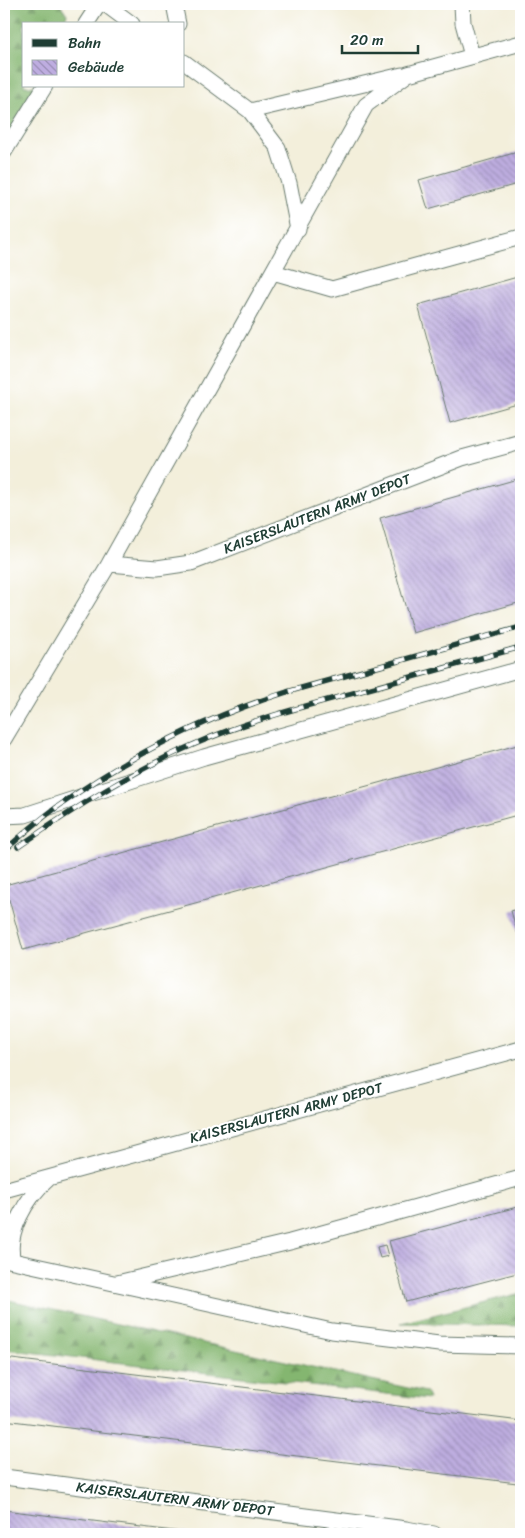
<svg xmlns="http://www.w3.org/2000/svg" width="525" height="1538" font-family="Sriracha,sans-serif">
<defs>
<pattern id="forest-firs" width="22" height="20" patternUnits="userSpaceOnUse" patternTransform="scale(1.25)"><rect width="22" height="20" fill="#84b66f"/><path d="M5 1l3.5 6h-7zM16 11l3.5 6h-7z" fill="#6b955c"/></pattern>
<pattern id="building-back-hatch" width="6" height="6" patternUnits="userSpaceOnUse" patternTransform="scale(1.25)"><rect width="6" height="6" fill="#beade0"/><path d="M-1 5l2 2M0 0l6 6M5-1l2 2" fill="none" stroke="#9a8eb6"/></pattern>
</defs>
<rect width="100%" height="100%" fill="#fff"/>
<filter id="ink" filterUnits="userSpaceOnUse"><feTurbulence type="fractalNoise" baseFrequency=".02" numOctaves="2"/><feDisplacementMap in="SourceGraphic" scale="10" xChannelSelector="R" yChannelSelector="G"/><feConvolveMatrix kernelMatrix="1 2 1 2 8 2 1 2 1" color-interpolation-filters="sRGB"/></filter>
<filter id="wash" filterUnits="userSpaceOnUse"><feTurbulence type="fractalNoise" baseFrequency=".0096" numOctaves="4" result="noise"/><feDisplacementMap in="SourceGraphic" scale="20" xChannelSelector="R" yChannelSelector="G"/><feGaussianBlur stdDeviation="1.12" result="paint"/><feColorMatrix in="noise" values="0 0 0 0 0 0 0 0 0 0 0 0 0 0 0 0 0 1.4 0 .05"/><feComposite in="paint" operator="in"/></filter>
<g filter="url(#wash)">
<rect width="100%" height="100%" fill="#f3efdb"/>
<!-- forest -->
<path fill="url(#forest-firs)" stroke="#527a52" d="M 4,4 L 60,4 L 67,14 L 63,24 L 24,24 L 24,86 L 37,86 L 4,152 Z
M 521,1293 L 521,1326 L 401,1323 Z
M 4,1299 L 426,1392 L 429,1399 L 4,1349 Z"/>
<g id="blocks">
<!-- building -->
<path fill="url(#building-back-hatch)" d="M 521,151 L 521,183 L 428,209 L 419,180 Z
M 521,276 L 521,403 L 450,423 L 418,305 Z
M 521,478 L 521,602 L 413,633 L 380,518 Z
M 521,744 L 521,814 L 23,950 L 5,885 Z
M 521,908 L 521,945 L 511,911 Z
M 521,1206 L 521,1272 L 406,1302 L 389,1241 Z
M 385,1245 L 388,1256 L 380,1258 L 377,1247 Z
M 4,1358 L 521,1421 L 521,1444 L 517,1483 L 4,1420 Z
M 4,1510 L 190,1533 L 190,1534 L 4,1534 Z"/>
</g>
</g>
<g filter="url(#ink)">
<use href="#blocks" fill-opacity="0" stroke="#697b6e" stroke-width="1"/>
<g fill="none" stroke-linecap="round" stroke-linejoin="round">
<defs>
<path id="lane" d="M 105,4 L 132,24
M 174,4 L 178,24
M 462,4 L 463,23 L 472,56
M 86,24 L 99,4
M 184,62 L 250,111
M 4,152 L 45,86
M 298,229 L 289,183 L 278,148 L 250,111 L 402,75
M 273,272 L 332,289 L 521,237
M 109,564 L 157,568 L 191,563 L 462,458 L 521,442
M 4,739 L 109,564 L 366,105 L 408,74 L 521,43
M 4,816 L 25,815 L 204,757 L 521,669
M 4,1190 L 521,1049
M 4,1259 L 332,1331 L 439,1344 L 521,1346
M 13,1261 C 5,1233 27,1197 48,1179
M 117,1283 L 290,1242 L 521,1178
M 4,1477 L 406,1529 L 405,1534
M 406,1529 L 434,1534"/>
</defs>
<!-- lane casing -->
<use href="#lane" stroke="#697b6e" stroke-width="17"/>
<!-- lane -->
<use href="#lane" stroke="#fff" stroke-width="15"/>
<defs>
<path id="rail" d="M 18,847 C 75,808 132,771 195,744 C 247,721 302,707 357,692 C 412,677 466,662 521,647
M 4,851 C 23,834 42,817 63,803 C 132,754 207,717 287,692 L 521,627"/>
</defs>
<!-- rail casing -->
<use href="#rail" stroke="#1f3d34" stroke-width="5.5"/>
<!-- rail -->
<use href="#rail" stroke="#fff" stroke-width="4" stroke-dasharray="11" stroke-linecap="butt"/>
</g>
</g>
<g text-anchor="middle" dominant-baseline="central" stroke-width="4" stroke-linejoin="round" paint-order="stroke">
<!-- street labels -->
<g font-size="14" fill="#1f3d34" stroke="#fff">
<text transform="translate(317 514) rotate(-21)">KAISERSLAUTERN ARMY DEPOT</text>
<text transform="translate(286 1113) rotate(-15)">KAISERSLAUTERN ARMY DEPOT</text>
<text transform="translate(175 1499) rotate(7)">KAISERSLAUTERN ARMY DEPOT</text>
</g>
</g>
<!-- margin -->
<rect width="525" height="1538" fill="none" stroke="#fff" stroke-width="20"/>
<!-- legend -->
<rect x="22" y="22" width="162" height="65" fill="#ffffff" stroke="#a5b1ae"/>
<rect x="32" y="39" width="25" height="8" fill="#1f3d34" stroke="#a5b1ae"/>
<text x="68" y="48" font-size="15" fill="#1f3d34">Bahn</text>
<rect x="32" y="60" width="25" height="15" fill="url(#building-back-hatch)" stroke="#a5b1ae"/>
<text x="68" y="72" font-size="15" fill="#1f3d34">Gebäude</text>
<!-- scale -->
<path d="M342 45v8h76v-8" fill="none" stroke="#1f3d34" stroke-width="2.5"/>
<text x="350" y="45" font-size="15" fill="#1f3d34" stroke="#ffffff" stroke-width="4" paint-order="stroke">20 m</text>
</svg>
